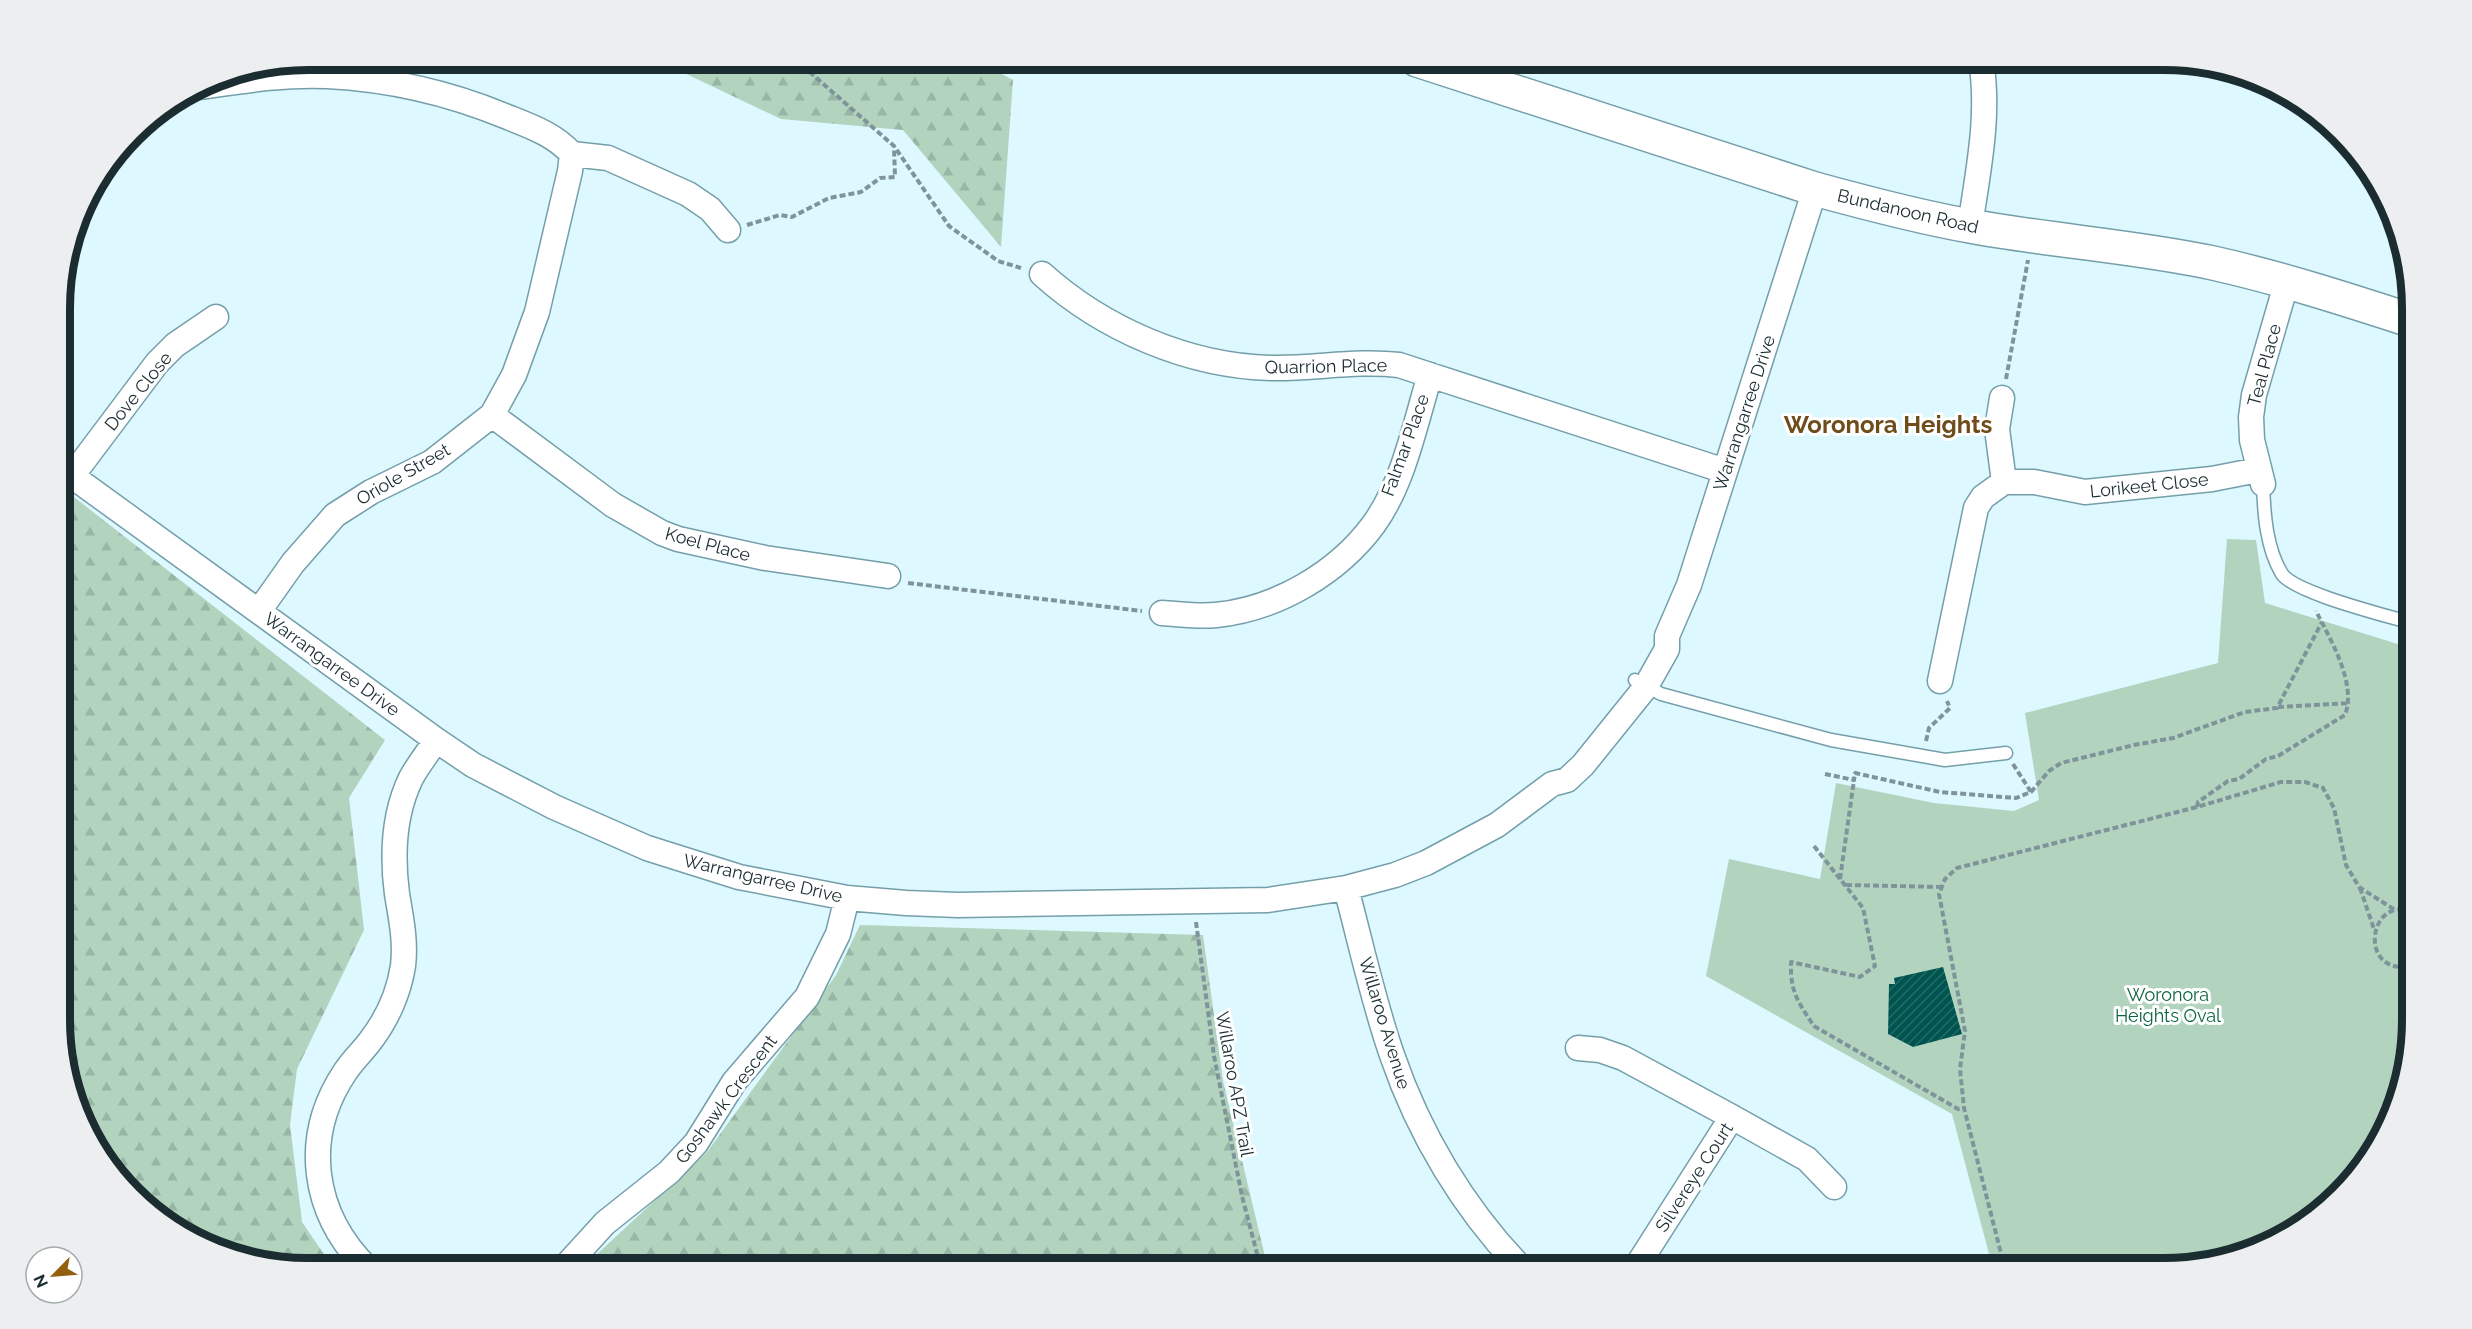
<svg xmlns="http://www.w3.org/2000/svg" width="2472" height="1329" font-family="Raleway,sans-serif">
<defs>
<pattern id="forest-firs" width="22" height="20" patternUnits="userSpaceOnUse" patternTransform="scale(1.5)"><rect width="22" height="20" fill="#b2d4bf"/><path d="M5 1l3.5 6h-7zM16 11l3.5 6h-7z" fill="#98b6a5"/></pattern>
<pattern id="building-hatch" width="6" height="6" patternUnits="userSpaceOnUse" patternTransform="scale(1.5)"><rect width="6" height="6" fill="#00544f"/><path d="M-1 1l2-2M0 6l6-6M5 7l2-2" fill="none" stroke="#256a66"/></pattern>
</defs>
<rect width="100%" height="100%" fill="#ddf8ff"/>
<!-- green -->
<path fill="#b2d4bf" d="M 2227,539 L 2256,540 L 2265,603 L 2401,645 L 2411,687 L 2412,1021 L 2386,1131 L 2350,1185 L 2301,1227 L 2243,1256 L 2180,1268 L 1993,1269 L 1952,1114 L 1706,976 L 1729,859 L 1820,879 L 1836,783 L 1934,803 L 2014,811 L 2039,800 L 2025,713 L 2218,663 Z"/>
<!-- forest -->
<path fill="url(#forest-firs)" d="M 657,60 L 976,60 L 1013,80 L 1001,247 L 903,130 L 781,119 Z
M 61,490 L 70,494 L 385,740 L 349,798 L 364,930 L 297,1069 L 290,1125 L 302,1222 L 334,1269 L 308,1269 L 198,1243 L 111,1172 L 79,1116 L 62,1054 Z
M 860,925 L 1203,935 L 1223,1081 L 1268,1269 L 581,1269 L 707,1152 L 836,975 Z"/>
<!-- building -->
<path fill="url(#building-hatch)" d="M 1943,967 L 1962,1034 L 1913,1047 L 1888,1034 L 1889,984 L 1895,984 L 1894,978 Z"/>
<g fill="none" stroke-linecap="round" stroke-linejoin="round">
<defs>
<path id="lane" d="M 2263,484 C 2264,513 2266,548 2282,574 C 2295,593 2385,615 2411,623
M 1635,680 L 1661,694 L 1831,740 L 1945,760 L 2006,753"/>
<path id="street" d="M 200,87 C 242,81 285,74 327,76 C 388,79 449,93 505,116 C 530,126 554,134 572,154 L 608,158 L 688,194 L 710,209 L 728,230
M 1970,226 C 1978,171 1990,116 1981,60
M 1042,274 C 1103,329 1188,366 1271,368 C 1314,369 1356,360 1399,365 L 1725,471
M 2002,398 L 1997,429 L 2004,482
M 492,415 L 613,505 L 662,533 L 678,539 L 765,558 L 888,576
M 61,471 L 72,476 L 436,740 L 473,765 L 554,807 L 647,848 L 739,877 L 847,898 L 906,903 L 958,905 L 1268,900 L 1346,888 L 1395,875 L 1426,863 L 1497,825 L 1552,784 L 1567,780 L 1583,765 L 1645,688 L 1667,649 L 1667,636 L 1689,585 L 1815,189
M 72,476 L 157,363 L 175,345 L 216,317
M 2263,484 L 2252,440 L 2251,417 L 2254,395 L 2287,281
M 259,611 L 293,563 L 335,515 L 371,492 L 432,462 L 492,415 L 514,375 L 537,312 L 570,171 L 572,154
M 1162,613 C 1180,614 1198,617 1216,615 C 1277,609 1338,573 1374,524 C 1404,482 1415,424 1430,375
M 1940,681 L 1976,508 L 1983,497 L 2004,482 L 2034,482 L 2085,492 L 2212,479 L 2258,470
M 1346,888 C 1361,944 1373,1001 1392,1055 C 1419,1134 1464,1209 1522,1269
M 1578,1048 L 1600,1050 L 1623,1058 L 1732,1117 L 1807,1159 L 1834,1187
M 368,1269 C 312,1214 301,1138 345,1072 C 353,1060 363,1051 371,1040 C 387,1019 399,992 403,966 C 406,941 401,918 397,894 C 392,856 394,813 411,778 C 418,765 428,753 436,740
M 563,1269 L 605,1223 L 669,1172 L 696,1143 L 734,1082 L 807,997 L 838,934 L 847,898
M 1635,1269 L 1732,1117"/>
<path id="secondary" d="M 1417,60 L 1815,189 C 1866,203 1918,217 1970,226 C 2051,241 2133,246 2213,263 C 2280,278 2345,299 2410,320"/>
</defs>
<!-- lane casing -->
<use href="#lane" stroke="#749faa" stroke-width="15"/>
<!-- street casing -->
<use href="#street" stroke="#749faa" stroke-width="27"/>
<!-- secondary casing -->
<use href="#secondary" stroke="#749faa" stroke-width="36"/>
<!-- path -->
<path stroke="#7e949a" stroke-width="4" stroke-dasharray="6 3" stroke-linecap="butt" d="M 796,60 L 894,146 L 949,226 L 998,261 L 1021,268
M 747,225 L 780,215 L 792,217 L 829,198 L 861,192 L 880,178 L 895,177 L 894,147
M 2006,379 L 2028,260
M 908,583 L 1142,611
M 2278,707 L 2350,703
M 1926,741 L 1929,728 L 1950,708 L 1947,701
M 2013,764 L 2031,792
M 1825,774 L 1854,780 L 1855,773 L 1940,792 L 2016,798 L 2031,792 L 2049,771 L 2061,763 L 2134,745 L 2173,738 L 2245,712 L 2277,708 L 2322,622
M 2197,807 L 2198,802 L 2228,781 L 2239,779 L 2266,759 L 2278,756 L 2345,715 C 2357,683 2330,639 2316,611
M 1814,846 L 1863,908 L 1875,966 L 1860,977 L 1791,962 C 1790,992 1798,1002 1814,1026 L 1958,1109 L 1964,1108
M 1840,879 L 1854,780
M 1846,885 L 1942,887
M 2360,888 L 2374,929
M 2412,911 C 2367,896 2358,977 2412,966
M 1196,922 L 1214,1056 L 1242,1196 L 1261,1269
M 2005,1269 L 1964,1108 L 1960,1069 L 1965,1031 L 1939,894 L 1945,879 L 1957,868 L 2197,807 L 2281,782 L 2305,782 L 2323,788 L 2334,808 L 2346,865 L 2359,887 L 2395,910"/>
<!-- lane -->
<use href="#lane" stroke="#fff" stroke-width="12"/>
<!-- street -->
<use href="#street" stroke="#fff" stroke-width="24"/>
<!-- secondary -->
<use href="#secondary" stroke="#fff" stroke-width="33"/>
</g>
<g text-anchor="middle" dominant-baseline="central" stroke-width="6" stroke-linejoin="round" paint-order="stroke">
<!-- street labels -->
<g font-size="18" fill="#1b2d31" stroke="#fff">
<text transform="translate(1908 211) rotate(13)">Bundanoon Road</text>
<text transform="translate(2264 365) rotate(-75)">Teal Place</text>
<text transform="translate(1326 366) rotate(-1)">Quarrion Place</text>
<text transform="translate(138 391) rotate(-51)">Dove Close</text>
<text transform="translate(1744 413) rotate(-72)">Warrangarree Drive</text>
<text transform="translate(1405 445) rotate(-70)">Falmar Place</text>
<text transform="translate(403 474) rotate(-30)">Oriole Street</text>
<text transform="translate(2149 485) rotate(-6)">Lorikeet Close</text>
<text transform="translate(708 544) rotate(15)">Koel Place</text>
<text transform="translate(332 664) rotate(36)">Warrangarree Drive</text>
<text transform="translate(763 878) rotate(13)">Warrangarree Drive</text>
<text transform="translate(1385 1023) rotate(73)">Willaroo Avenue</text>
<text transform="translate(1235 1084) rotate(80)">Willaroo APZ Trail</text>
<text transform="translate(726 1099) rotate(-53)">Goshawk Crescent</text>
<text transform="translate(1694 1177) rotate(-57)">Silvereye Court</text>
</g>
<!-- park labels -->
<g font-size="18" fill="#0a6540" stroke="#fff">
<text x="2168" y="994">Woronora<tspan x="2168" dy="21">Heights Oval</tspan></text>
</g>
<!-- district labels -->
<g font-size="24" font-weight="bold" fill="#6f4c1a" stroke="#fff">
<text x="1888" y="424">Woronora Heights</text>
</g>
</g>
<!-- crop -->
<path d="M0 0H2472V1329H0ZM308 70H2164A238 238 0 0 1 2402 308V1020A238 238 0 0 1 2164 1258H308A238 238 0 0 1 70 1020V308A238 238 0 0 1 308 70Z" fill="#edeeef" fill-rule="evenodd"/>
<path fill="none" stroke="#1b2d31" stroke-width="8" d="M308 70H2164A238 238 0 0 1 2402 308V1020A238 238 0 0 1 2164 1258H308A238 238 0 0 1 70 1020V308A238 238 0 0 1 308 70Z"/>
<!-- north arrow -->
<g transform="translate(54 1275) rotate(245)"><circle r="28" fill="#ffffff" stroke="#a4abad" stroke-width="1.5"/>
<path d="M0-4.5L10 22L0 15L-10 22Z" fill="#92610f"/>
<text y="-9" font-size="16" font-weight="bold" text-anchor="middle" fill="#1b2d31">N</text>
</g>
</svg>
